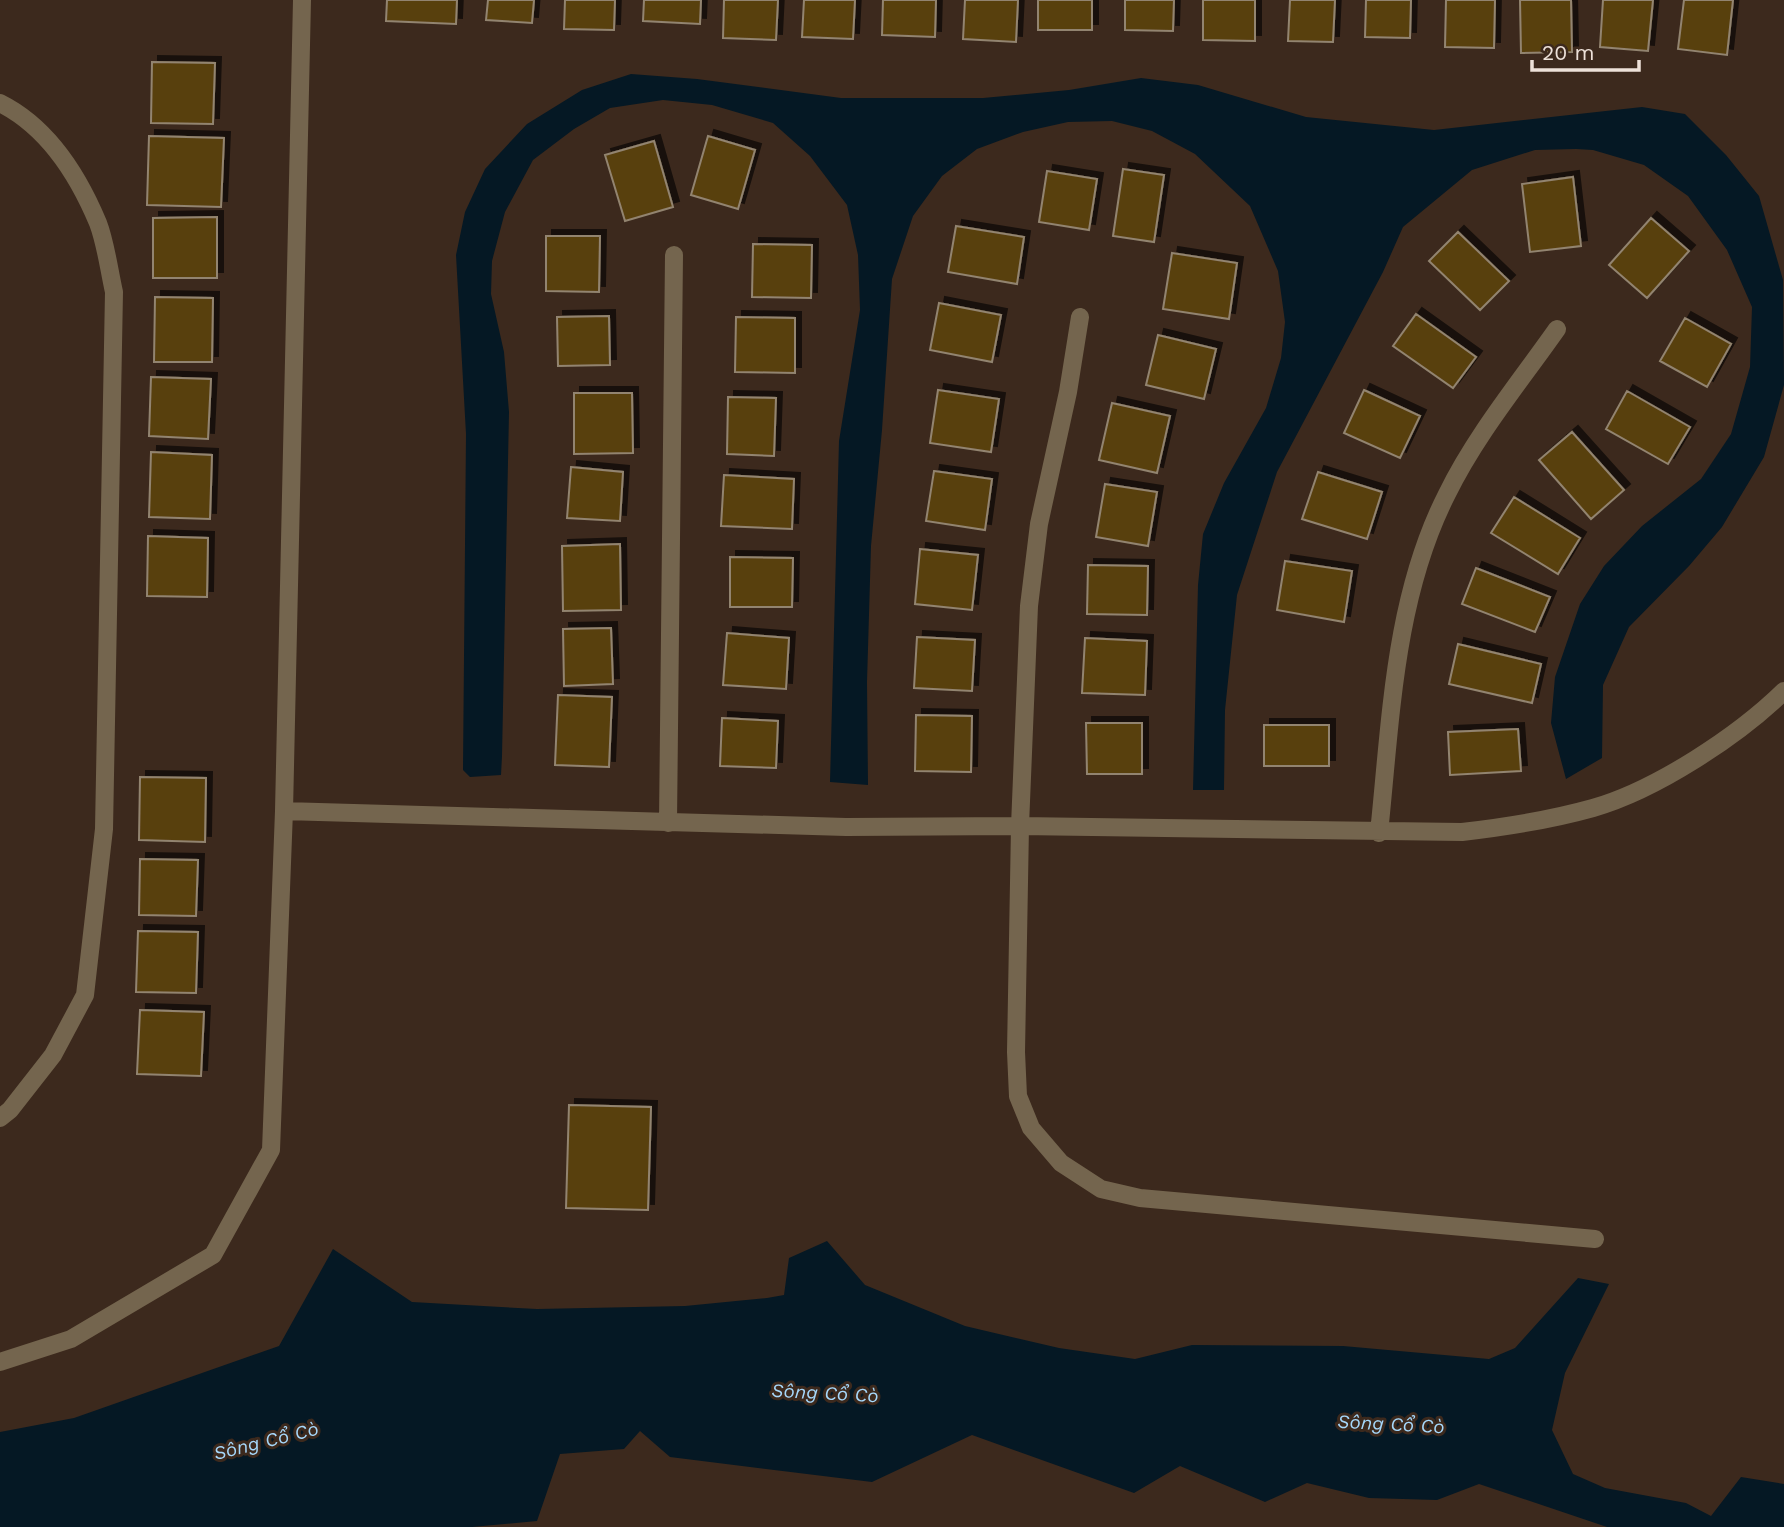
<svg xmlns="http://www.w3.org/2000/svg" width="1784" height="1527" font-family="'Work Sans',sans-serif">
<defs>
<filter id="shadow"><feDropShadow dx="6" dy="-6" stdDeviation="0" flood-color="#0009"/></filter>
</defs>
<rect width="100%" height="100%" fill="#3c291d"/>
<!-- water -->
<path fill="#051824" d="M 631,74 L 697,79 L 841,98 L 983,98 L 1069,90 L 1141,78 L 1198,85 L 1306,117 L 1434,130 L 1642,107 L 1685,114 L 1726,155 L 1759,196 L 1783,280 L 1784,385 L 1764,457 L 1722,527 L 1689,566 L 1629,627 L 1603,685 L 1602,758 L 1566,779 L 1551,723 L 1555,677 L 1580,604 L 1604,566 L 1642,526 L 1701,479 L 1731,434 L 1750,367 L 1752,307 L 1727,250 L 1688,196 L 1644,165 L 1593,150 L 1576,149 L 1535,150 L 1472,170 L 1403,227 L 1383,272 L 1277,472 L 1237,595 L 1225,710 L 1224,790 L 1193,790 L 1198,585 L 1203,534 L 1224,483 L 1266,408 L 1281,358 L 1285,322 L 1278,271 L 1250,206 L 1195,154 L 1152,131 L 1112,121 L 1068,122 L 1023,132 L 977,149 L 942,176 L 913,216 L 892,279 L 882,430 L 871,546 L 867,682 L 868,785 L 830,782 L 839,441 L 860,310 L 858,255 L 847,205 L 810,156 L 773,123 L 712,105 L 663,100 L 610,108 L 574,129 L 533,160 L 505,212 L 492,261 L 491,294 L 504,352 L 509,412 L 502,756 L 501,775 L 470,777 L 463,770 L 466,434 L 456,255 L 465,212 L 485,169 L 527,124 L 582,90 Z
M 827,1241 L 865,1285 L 965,1326 L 1059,1348 L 1135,1359 L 1192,1345 L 1343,1346 L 1489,1359 L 1515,1348 L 1578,1278 L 1609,1284 L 1565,1373 L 1552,1430 L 1573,1474 L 1605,1488 L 1686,1503 L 1711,1516 L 1741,1477 L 1784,1484 L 1784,1527 L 1607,1527 L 1479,1484 L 1437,1500 L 1369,1498 L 1307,1483 L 1265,1502 L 1180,1466 L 1134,1493 L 972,1435 L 872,1482 L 670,1457 L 640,1431 L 624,1449 L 560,1454 L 537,1521 L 472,1527 L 0,1527 L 0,1432 L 74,1418 L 279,1346 L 333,1249 L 412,1302 L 537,1309 L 685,1306 L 767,1298 L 784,1295 L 789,1258 Z"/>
<!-- building -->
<path fill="#593f10" stroke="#92846f" stroke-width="2" filter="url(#shadow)" d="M 387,0 L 457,0 L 456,24 L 386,21 Z
M 488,0 L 534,0 L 532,23 L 486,20 Z
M 565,0 L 615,0 L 614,30 L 564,29 Z
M 644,0 L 701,0 L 700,24 L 643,21 Z
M 724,0 L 778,0 L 776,40 L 723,38 Z
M 804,0 L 855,0 L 853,39 L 802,37 Z
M 883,0 L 936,0 L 935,37 L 882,35 Z
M 965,0 L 1018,0 L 1016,42 L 963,39 Z
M 1038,0 L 1092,0 L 1092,30 L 1038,30 Z
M 1125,0 L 1174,0 L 1173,31 L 1125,30 Z
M 1203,0 L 1255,0 L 1255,41 L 1203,40 Z
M 1290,0 L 1335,0 L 1333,42 L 1288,41 Z
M 1366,0 L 1411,0 L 1410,38 L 1365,37 Z
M 1446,0 L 1495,0 L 1494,48 L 1445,47 Z
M 1520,0 L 1571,0 L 1572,52 L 1521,53 Z
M 1603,0 L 1653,0 L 1648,51 L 1600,47 Z
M 1684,0 L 1733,0 L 1727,55 L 1678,49 Z
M 152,62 L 215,63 L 213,124 L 151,123 Z
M 149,136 L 224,138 L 221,207 L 147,205 Z
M 708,136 L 755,150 L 738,209 L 691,195 Z
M 654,141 L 673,207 L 625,221 L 605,155 Z
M 1123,169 L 1164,175 L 1154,242 L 1113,236 Z
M 1047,171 L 1097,179 L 1089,230 L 1039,222 Z
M 1573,177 L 1581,246 L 1530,252 L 1522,184 Z
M 217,217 L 217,278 L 153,278 L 153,218 Z
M 1651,218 L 1689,251 L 1647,298 L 1609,265 Z
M 956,226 L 1024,237 L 1017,284 L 948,272 Z
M 1458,232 L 1509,281 L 1480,310 L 1429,261 Z
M 546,236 L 600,236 L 599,292 L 546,291 Z
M 753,244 L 812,245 L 811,298 L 752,297 Z
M 1172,253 L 1237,263 L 1229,319 L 1163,309 Z
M 155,297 L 213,298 L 212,362 L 154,362 Z
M 939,303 L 1001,315 L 992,362 L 930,350 Z
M 1416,314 L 1476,357 L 1453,388 L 1393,346 Z
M 609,316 L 610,365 L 558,366 L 557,317 Z
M 736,317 L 795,318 L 795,373 L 735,372 Z
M 1685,318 L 1731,344 L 1707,387 L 1660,361 Z
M 1158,335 L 1216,349 L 1204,399 L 1146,385 Z
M 151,377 L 211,379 L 208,439 L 149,436 Z
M 938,390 L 999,399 L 991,452 L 930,443 Z
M 1364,390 L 1420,416 L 1400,458 L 1344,433 Z
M 1627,391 L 1690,427 L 1668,464 L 1606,429 Z
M 574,393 L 632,393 L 633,453 L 574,454 Z
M 728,397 L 776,398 L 774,456 L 727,454 Z
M 1112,403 L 1170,416 L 1157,473 L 1099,460 Z
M 1572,432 L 1624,490 L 1591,519 L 1539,460 Z
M 151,452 L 212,455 L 210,519 L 149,517 Z
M 571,467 L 623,472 L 620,521 L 567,518 Z
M 934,471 L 992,479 L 985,530 L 926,521 Z
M 1318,472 L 1382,492 L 1367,539 L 1302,519 Z
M 724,475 L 794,479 L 792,529 L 721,526 Z
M 1105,484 L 1157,492 L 1148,546 L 1096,537 Z
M 1514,497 L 1580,538 L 1558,574 L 1491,533 Z
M 148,536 L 208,538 L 207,597 L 147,596 Z
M 620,544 L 621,610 L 563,611 L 562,546 Z
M 920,549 L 978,555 L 972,610 L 915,604 Z
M 730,557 L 793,558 L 792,607 L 730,607 Z
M 1285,561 L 1352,571 L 1344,622 L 1277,610 Z
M 1088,565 L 1148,566 L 1147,615 L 1087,614 Z
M 1476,568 L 1550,597 L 1535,632 L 1462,604 Z
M 611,628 L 613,684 L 564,686 L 563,629 Z
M 727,633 L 789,638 L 786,689 L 723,685 Z
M 917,637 L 975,640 L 972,691 L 914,688 Z
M 1085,638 L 1147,641 L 1145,695 L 1082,693 Z
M 1458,644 L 1541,664 L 1532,703 L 1449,684 Z
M 558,695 L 612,697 L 609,767 L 555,765 Z
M 916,715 L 972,716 L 971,772 L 915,771 Z
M 722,718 L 778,721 L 776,768 L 720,766 Z
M 1086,723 L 1142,723 L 1142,774 L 1087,774 Z
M 1264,725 L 1329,725 L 1329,766 L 1264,766 Z
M 1518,729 L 1521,771 L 1450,775 L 1448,732 Z
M 140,777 L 206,778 L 205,842 L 139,840 Z
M 140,859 L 198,860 L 196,916 L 139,915 Z
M 138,931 L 198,932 L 196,993 L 136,992 Z
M 140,1010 L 204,1012 L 201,1076 L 137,1074 Z
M 569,1105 L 651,1107 L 648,1210 L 566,1208 Z"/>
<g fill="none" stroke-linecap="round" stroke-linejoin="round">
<!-- minor -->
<path stroke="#74654e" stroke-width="18" d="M 0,103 C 48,127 78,175 98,223 C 106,244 109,270 114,292 L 104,829 L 85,995 L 53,1055 L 10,1110 L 0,1118
M 1080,317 L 1068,392 L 1039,524 L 1029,606 L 1020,826 L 1016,1052 L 1018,1096 L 1031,1128 L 1061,1163 L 1101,1189 L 1140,1198 L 1595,1239
M 284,811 L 846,827 L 1020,826 L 1462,832 C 1506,827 1550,820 1593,808 C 1656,790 1738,736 1784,691
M 668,823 L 674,255
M 1379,833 C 1391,719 1394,598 1447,494 C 1476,435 1519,383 1557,329
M 0,1362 L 71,1339 L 213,1255 L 271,1150 L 284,811 L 302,0"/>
</g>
<g text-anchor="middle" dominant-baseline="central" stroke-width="6" stroke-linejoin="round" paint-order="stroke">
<!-- water labels -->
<g font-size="19" font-style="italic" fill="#a6d8fb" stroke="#3c291d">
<text transform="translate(825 1393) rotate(3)">Sông Cổ Cò</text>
<text transform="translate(1391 1424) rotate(3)">Sông Cổ Cò</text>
<text transform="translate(266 1441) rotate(-14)">Sông Cổ Cò</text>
</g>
</g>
<!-- scale -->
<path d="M1532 60v10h107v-10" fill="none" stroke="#ede1d9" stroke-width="3.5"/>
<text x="1542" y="60" font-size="21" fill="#ede1d9" stroke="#3c291d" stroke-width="5" paint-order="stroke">20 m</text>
</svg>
